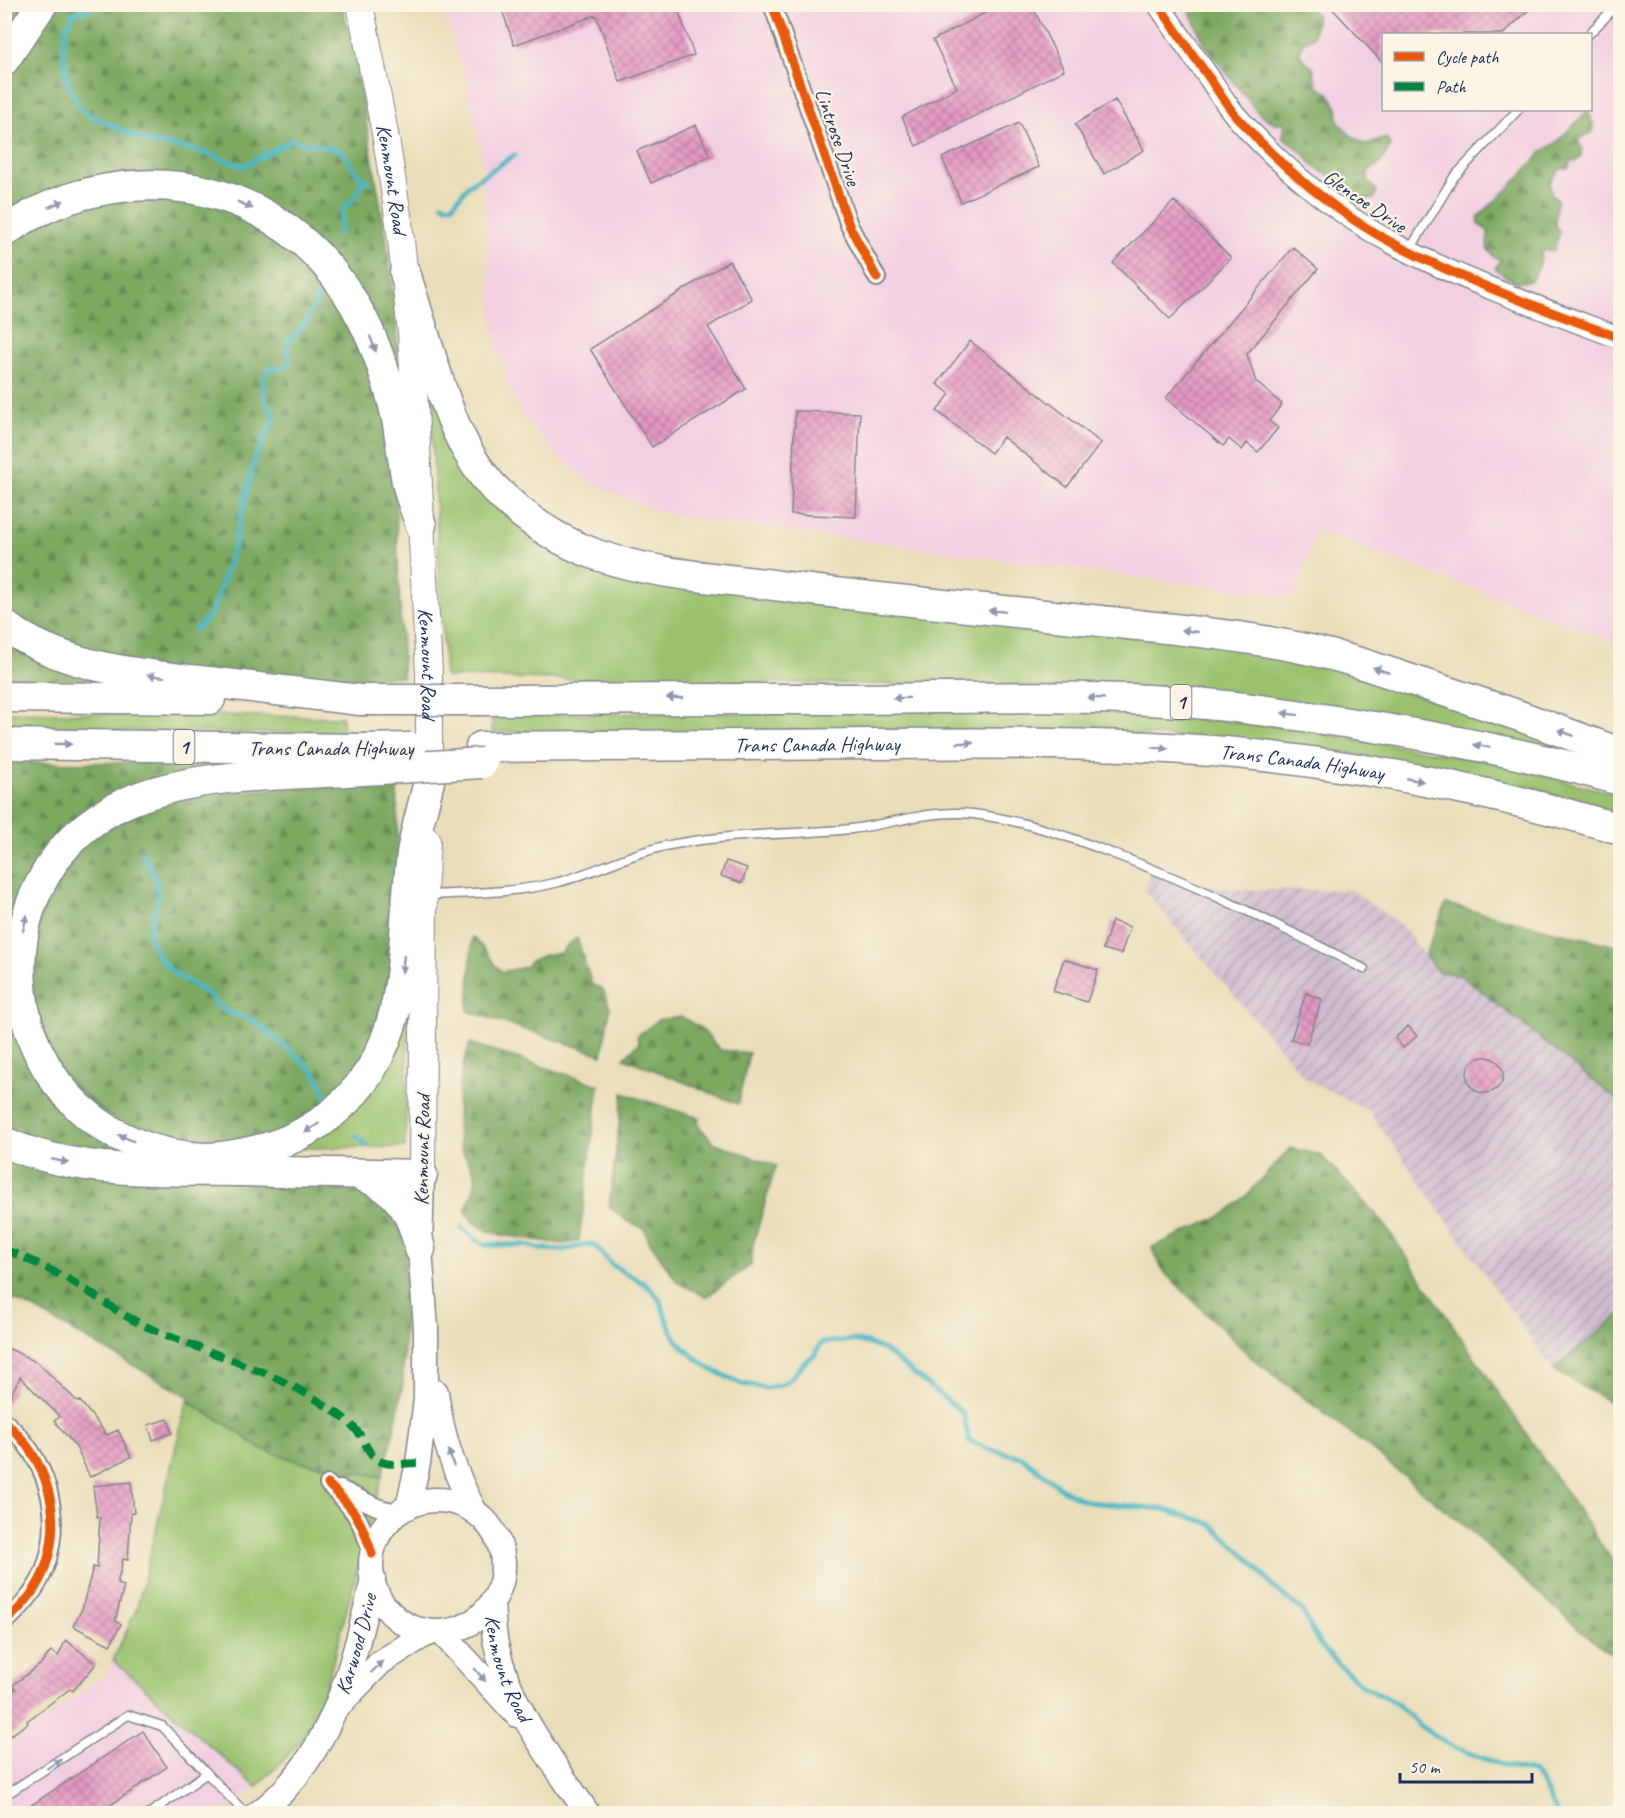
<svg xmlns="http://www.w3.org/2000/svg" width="1625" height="1818" font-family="Caveat,sans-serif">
<defs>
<pattern id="industrial-furrows" width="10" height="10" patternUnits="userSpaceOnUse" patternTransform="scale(1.5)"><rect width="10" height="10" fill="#cfbdcf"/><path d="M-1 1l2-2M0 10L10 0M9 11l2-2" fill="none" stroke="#a79aab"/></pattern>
<pattern id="forest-firs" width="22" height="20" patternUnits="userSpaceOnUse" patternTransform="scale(1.5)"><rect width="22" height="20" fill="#7ba861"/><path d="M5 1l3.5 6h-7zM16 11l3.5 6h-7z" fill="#648953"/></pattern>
<pattern id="building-cross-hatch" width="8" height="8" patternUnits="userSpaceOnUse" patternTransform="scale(1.5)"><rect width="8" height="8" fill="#e599c2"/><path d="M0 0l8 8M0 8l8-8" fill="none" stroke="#b97da1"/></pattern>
</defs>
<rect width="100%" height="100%" fill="#fcf5e5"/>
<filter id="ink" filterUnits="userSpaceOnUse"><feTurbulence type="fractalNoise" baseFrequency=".0167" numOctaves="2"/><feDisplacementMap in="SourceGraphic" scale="12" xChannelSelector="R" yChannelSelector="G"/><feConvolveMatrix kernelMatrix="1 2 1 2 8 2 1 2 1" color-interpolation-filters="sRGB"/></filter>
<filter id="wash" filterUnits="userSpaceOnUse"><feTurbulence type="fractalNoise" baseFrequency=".008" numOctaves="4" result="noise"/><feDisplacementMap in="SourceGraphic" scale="24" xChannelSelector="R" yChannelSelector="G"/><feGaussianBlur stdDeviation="1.35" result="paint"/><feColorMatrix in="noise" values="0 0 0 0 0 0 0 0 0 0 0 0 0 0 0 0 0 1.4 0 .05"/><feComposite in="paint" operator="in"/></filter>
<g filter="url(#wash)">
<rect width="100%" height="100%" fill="#eadeba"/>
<!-- built -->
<path fill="#f2cfe1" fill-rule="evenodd" d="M 442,5 L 1620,5 L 1620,643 L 1317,531 L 1294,598 L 685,517 L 653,509 L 619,496 L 589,480 L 561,459 L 542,439 L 524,417 L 510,390 L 500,359 L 493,325 L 482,155 L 465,77 ZM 1384,34 L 1590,34 L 1590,110 L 1384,110 Z
M 113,1660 L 256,1787 L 221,1813 L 5,1814 L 5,1747 L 42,1722 L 108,1672 Z"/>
<!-- industrial -->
<path fill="url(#industrial-furrows)" d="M 1149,873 L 1238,890 L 1351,890 L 1402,926 L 1437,971 L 1462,976 L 1620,1102 L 1620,1314 L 1553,1370 L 1369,1111 L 1306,1079 L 1145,892 Z"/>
<!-- grass -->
<path fill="#9ac26e" stroke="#5a7866" stroke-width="1.5" d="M 429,379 L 443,417 L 558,545 L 1265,647 L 1620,760 L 1053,687 L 445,677 Z
M 1041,710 L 1188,717 L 1261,724 L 1477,759 L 1620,795 L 1620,813 L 1544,792 L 1475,777 L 1330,750 L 1256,741 L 1042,730 L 492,732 L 492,715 Z
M 5,712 L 342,717 L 342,732 L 256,733 L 5,729 Z
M 409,994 L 405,1147 L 301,1148 Z
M 187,1401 L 226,1424 L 262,1449 L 300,1462 L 382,1477 L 327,1684 C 322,1697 317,1711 311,1723 C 298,1748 276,1768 256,1787 L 113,1660 L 137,1608 Z"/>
<!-- forest -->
<path fill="url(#forest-firs)" stroke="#4b6c60" stroke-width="1.5" d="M 5,5 L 29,5 L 5,42 Z
M 52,5 L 342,5 L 356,64 L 386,237 L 395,308 L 401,396 L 354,286 L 196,179 L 5,219 L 4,74 Z
M 1187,5 L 1308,5 L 1317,16 L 1313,38 L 1304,41 L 1299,54 L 1313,68 L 1317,86 L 1329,93 L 1337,108 L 1338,121 L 1349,134 L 1366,145 L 1386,138 L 1391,146 L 1378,166 L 1368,171 L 1368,181 L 1377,191 L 1374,199 L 1364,199 L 1347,192 L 1335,180 L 1312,165 L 1305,155 L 1283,137 L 1285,122 L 1277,124 L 1260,115 L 1205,46 Z
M 1588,110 L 1594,126 L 1592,133 L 1582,137 L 1578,142 L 1582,148 L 1581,157 L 1576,161 L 1571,161 L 1568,168 L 1559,170 L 1550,182 L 1551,194 L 1557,199 L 1555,226 L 1560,232 L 1554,251 L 1548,250 L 1541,251 C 1542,263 1538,270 1531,281 C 1514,285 1508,279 1495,268 L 1501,260 L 1495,258 L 1487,248 L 1488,231 L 1479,225 L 1478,217 L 1510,187 L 1542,152 L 1557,142 Z
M 94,198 L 212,202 L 279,235 L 331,283 L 380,385 L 395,490 L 403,677 L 257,679 L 120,665 L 5,614 L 5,242 Z
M 4,636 L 113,680 L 5,679 Z
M 272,762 L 59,837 L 18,1030 L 151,1160 L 98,1157 L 5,1131 L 4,763 Z
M 397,784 L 398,859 L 394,955 L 373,1041 L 339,1095 L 275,1136 L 198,1146 L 121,1126 L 62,1075 L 32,1003 L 37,919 L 76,850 L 113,822 L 180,798 L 256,790 Z
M 1446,904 L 1620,947 L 1620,1102 L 1462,976 L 1437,971 L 1425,955 Z
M 472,937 L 486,951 L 495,965 L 502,972 L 525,967 L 531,961 L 545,955 L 561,953 L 566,946 L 577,938 L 592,985 L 603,989 L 610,1008 L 602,1055 L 468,1011 Z
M 680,1016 L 701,1028 L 720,1050 L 749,1053 L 738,1104 L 624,1058 L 639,1043 L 637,1036 L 658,1020 Z
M 470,1043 L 599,1085 L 579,1241 L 564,1244 L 502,1235 L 488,1231 L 472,1221 L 465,1210 C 469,1200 478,1184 475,1174 C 472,1164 462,1155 460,1145 C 453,1115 460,1070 470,1043 Z
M 623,1093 L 699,1118 L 698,1125 L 713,1142 L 776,1166 L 753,1244 L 751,1265 L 706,1297 L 678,1283 L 649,1241 L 644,1228 L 627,1221 L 609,1207 Z
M 1290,1148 L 1321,1155 L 1382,1221 L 1620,1572 L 1620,1657 L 1602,1648 L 1555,1608 L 1464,1525 L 1372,1450 L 1253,1359 L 1163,1271 L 1152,1247 L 1223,1215 L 1246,1196 Z
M 4,1155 L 360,1187 L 391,1208 L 406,1244 L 403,1385 L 392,1440 L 382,1477 L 300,1462 L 261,1449 L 226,1424 L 187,1401 L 191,1398 L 32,1308 L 5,1296 Z
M 1620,1314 L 1620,1408 L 1553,1370 Z"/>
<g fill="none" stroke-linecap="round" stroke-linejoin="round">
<!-- stream -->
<path stroke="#49b7c3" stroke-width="5" d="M 94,4 L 90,10 L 72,13 L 71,21 L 66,26 L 63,53 L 67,81 L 79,107 L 89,115 L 148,142 L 195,150 L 244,166 L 292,140 L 336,149 L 343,152 L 357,174 L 370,183
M 442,204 L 446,206 L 452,206 L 469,185 L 515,155
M 339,234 L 342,213 L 347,204 L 351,202 L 355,198 L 363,179
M 195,630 L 211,614 L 216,601 L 233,549 L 255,458 L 274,419 L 274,413 L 265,400 L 263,387 L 263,381 L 269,368 L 274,367 L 280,369 C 297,361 287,357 286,345 L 305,324 L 320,293
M 142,852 C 149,867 160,882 157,900 C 154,925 141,929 158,955 C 174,979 188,979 208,994 C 213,998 215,1004 220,1008 C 229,1015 240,1014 250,1019 C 257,1022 262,1028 268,1033 C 286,1047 305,1060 319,1079 C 323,1085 324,1093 328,1100
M 356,1136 L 367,1145
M 462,1228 L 476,1240 L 486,1245 L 526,1245 L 541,1249 L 564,1250 L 585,1245 L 591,1244 L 596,1247 L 612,1265 L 643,1283 L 652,1290 L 659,1299 L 670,1328 L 677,1340 L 687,1351 L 710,1369 L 742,1384 L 766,1388 L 781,1385 L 788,1381 L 807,1360 L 815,1355 L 821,1343 L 851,1340 L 867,1343 L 884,1350 L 963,1413 L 969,1440 L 988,1449 L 1022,1457 L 1063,1490 L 1088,1502 L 1162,1509 L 1210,1523 L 1255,1565 L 1274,1588 L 1302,1610 L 1318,1642 L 1332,1658 L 1363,1686 L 1397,1704 L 1420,1726 L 1455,1748 L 1505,1766 L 1532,1772 L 1540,1779 L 1557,1814"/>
</g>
<g id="blocks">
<!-- building -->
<path fill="url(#building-cross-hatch)" d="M 500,4 L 676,4 L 694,55 L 620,82 L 596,15 L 514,45 Z
M 1002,4 L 1031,4 L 1064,70 L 916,146 L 902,117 L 957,88 L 933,40 Z
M 1328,4 L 1535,4 L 1503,34 L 1383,34 L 1383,63 Z
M 1115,100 L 1144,150 L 1104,174 L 1075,124 Z
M 1019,123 L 1039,167 L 961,202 L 942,158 Z
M 696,125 L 710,156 L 651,183 L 637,151 Z
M 1174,201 L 1231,258 L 1170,319 L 1113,263 Z
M 1293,247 L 1318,269 L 1247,354 L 1256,382 L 1282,404 L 1269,421 L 1278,428 L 1258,452 L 1247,443 L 1242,450 L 1229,439 L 1223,446 L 1166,398 Z
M 729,261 L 752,299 L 708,327 L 746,389 L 652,447 L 590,349 Z
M 970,341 L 1101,443 L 1067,487 L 1003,437 L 991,453 L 937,411 L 950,394 L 937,384 Z
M 795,411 L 860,413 L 856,517 L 791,514 Z
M 726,861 L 747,868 L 742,883 L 721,876 Z
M 1112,921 L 1130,927 L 1121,954 L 1103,949 Z
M 1064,959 L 1098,970 L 1087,1002 L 1053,991 Z
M 1306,993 L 1322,999 L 1307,1044 L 1291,1039 Z
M 1408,1026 L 1417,1036 L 1403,1048 L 1395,1038 Z
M1467 1075a18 18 0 1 1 36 0a18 18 0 1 1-36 0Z
M 4,1346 L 38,1363 L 78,1402 L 80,1401 L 107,1435 L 118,1430 L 131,1457 L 90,1477 L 76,1447 L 54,1421 L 60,1417 L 20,1377 L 4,1409 Z
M 168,1419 L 172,1433 L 153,1440 L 148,1425 Z
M 131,1482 L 134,1513 L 131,1513 L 128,1560 L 123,1559 L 117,1584 L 124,1586 L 115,1621 L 121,1624 L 110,1645 L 73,1626 L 82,1609 L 93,1567 L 97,1568 L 100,1517 L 97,1517 L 93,1486 Z
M 66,1640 L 96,1664 L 73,1691 L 70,1689 L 27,1721 L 28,1723 L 4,1740 L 4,1698 L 16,1689 L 13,1685 L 41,1664 L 51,1651 L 58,1656 Z
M 143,1731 L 167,1767 L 97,1814 L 18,1814 Z"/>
</g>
</g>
<g filter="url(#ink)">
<use href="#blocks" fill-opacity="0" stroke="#82868c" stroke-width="1.5"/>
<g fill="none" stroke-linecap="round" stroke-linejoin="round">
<defs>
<path id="service" d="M 1589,34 L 1618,4
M 1409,251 L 1454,177 L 1518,110
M 427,895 C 471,893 516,893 559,882 C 598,871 635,851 675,844 C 733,833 793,835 851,829 C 892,824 931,809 973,814 C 1022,820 1068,836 1114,854 C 1200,886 1282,927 1364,969
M 4,1796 L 128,1715 L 162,1726 L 246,1814
M 149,1814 L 207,1773"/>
<path id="minor" d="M 772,4 L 849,225 L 877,278
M 4,1421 C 47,1458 64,1514 45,1568 C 38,1589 21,1608 4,1623
M 328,1484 C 355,1510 361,1519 372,1554
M 340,1489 L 377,1507 L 398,1513"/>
<path id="tertiary" d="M 1158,4 C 1175,29 1192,54 1210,79 C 1218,91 1226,104 1236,116 C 1281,167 1338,215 1398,246 C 1469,283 1546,310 1620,338"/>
<g id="secondary">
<path d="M 436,1392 C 442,1437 454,1472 475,1512"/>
<circle cx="437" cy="1566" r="66"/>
<path d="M 408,1507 L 418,1463 L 426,1399 L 426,1328 L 420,1249 L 422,1175"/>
<path id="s1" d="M 492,1602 C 493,1616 493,1630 496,1644 C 510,1708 552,1760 588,1814"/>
<path d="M 441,1632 L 517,1715"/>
<path d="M 339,1705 L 381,1662 L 421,1637 L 433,1632"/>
<path id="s2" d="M 257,1814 C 332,1759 353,1664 373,1579"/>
</g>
<g id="primary">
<path id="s3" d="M 360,4 L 386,139 L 399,222 L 411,333 L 429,673 L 429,786"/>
<path d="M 422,1175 L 424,895 L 427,840"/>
</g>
<g id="motorway">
<path d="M 4,60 L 42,4"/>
<path d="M 4,232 C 35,210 71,195 108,189 C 218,171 313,222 363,320 C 377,347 391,390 397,419 C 401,440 403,461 407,482 C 410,497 416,511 421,525"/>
<path d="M 405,273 C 416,308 426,342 437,376 C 450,416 464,455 493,487 C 522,517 557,541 597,555 C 655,575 720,578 781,586 C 899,602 1018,611 1137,625 C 1212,633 1288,641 1360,663 L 1517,715 L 1620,753"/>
<path d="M 4,625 C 64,669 139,674 209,682 C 260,688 310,694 360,700"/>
<path d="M 4,697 L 210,699"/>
<path d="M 480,700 C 599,699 719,699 838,699 C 957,699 1076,693 1195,703 C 1249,707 1302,716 1355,724 C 1445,738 1533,755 1620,780"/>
<path d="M 4,744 L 363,749"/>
<path id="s4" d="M 481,747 C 610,746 739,745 868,744 C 991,743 1114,742 1236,753 C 1366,766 1496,792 1620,829"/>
<path d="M 363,770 C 290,775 192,772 125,803 C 90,819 62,844 44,877 C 25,910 18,947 21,985 C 28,1084 108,1156 207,1158 C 221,1158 236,1155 250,1152 C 299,1142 342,1114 370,1071 C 412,1005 401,922 413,848 C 417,826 424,803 429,781"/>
<path d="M 4,1142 C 77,1175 161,1170 239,1171 C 300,1172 361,1174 422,1175"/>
<path d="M 362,1176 C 399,1188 412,1213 420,1249"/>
</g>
</defs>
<!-- service casing -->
<use href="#service" stroke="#82868c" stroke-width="11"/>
<!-- minor casing -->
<use href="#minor" stroke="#82868c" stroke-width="20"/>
<!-- tertiary casing -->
<use href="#tertiary" stroke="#82868c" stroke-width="24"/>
<!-- secondary casing -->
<use href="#secondary" stroke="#82868c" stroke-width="27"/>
<!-- primary casing -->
<use href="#primary" stroke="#82868c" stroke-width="28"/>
<!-- motorway casing -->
<use href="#motorway" stroke="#82868c" stroke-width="33"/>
<!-- service -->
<use href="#service" stroke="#fff" stroke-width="8"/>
<!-- minor -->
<use href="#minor" stroke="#fff" stroke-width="16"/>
<!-- tertiary -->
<use href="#tertiary" stroke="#fff" stroke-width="21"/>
<!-- secondary -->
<use href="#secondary" stroke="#fff" stroke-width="24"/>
<!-- primary -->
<use href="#primary" stroke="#fff" stroke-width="26"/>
<!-- motorway -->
<use href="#motorway" stroke="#fff" stroke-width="30"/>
<defs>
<path id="motorway-bridge" d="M 360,700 L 480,700
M 363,749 L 411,748
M 363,770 L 482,763"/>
</defs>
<!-- motorway-bridge casing -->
<use href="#motorway-bridge" stroke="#82868c" stroke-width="33" stroke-linecap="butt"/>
<!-- motorway-bridge -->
<use href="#motorway-bridge" stroke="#fff" stroke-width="30"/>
<!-- quiet -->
<path stroke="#00873e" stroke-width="8" stroke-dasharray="15 8" stroke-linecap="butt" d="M 4,1249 C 29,1260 55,1271 78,1285 C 99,1298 118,1313 141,1324 C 201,1352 264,1366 320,1402 C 335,1412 353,1422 362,1438 C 367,1447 371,1458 382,1462 C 392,1466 407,1463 418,1463"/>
<defs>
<path id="cycleway" d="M 772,4 L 849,225 L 877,278
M 1158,4 C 1175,29 1192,54 1210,79 C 1218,91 1226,104 1236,116 C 1281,167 1338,215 1398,246 C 1469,283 1546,310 1620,338
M 4,1421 C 47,1458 64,1514 45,1568 C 38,1589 21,1608 4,1623
M 328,1484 C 355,1510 361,1519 372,1554"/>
</defs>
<!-- cycleway casing -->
<use href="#cycleway" stroke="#fcf5e5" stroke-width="13"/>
<!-- cycleway -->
<use href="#cycleway" stroke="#e8590c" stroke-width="9"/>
</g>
<!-- one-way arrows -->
<defs><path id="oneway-solid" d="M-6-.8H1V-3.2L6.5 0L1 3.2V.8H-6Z" transform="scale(1.5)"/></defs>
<g fill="#8d97ae">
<use href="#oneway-solid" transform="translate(56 204) rotate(-24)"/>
<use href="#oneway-solid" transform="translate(245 205) rotate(24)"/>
<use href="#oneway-solid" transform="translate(373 344) rotate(69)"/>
<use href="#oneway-solid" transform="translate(997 611) rotate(-175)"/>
<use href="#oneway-solid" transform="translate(1190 631) rotate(-173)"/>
<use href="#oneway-solid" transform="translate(1381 670) rotate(-162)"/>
<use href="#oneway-solid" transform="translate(156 676) rotate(-173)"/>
<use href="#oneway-solid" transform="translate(675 698) rotate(180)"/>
<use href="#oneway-solid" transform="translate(901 698) rotate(179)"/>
<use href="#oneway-solid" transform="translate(1096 698) rotate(-177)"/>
<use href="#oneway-solid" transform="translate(1290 714) rotate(-173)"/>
<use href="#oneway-solid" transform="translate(1566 733) rotate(-160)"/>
<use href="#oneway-solid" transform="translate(965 743)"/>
<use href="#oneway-solid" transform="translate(63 744) rotate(1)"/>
<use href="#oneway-solid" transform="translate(1482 746) rotate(-169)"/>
<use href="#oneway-solid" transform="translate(1160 748) rotate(3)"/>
<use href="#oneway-solid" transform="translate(1415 780) rotate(11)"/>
<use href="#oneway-solid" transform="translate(25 923) rotate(-76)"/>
<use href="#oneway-solid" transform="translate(403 964) rotate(96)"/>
<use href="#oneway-solid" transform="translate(312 1128) rotate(147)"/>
<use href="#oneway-solid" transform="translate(126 1138) rotate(-157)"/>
<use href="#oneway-solid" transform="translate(60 1161) rotate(12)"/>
<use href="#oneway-solid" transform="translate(451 1458) rotate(-108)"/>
<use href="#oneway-solid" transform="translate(377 1667) rotate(-44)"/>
<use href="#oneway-solid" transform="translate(480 1675) rotate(50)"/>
<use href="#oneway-solid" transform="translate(54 1764) rotate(-33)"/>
</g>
</g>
<g text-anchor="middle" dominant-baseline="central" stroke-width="4.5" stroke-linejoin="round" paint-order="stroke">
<!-- shield labels -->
<g fill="#fcf5e5" stroke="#5e6a86" stroke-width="1.5">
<rect x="1170.5" y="685" width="21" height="34" rx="4.5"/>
<rect x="173.5" y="730" width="21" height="34" rx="4.5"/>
</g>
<g font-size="20" font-weight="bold" fill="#1b2f5e">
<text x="1181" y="702">1</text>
<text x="184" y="747">1</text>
</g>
<!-- street labels -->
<g font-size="21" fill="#1b2f5e" stroke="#fcf5e5">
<text transform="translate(838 137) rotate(71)">Lintrose Drive</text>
<text stroke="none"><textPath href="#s3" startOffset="178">Kenmount Road</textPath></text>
<text transform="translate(1365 201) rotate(34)">Glencoe Drive</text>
<text stroke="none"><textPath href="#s3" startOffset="664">Kenmount Road</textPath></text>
<text stroke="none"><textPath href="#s4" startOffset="336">Trans Canada Highway</textPath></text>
<text x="331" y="748">Trans Canada Highway</text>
<text stroke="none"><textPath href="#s4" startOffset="822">Trans Canada Highway</textPath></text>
<text transform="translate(422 1150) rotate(-89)">Kenmount Road</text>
<text stroke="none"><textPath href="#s2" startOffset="201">Karwood Drive</textPath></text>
<text stroke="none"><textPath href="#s1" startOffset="69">Kenmount Road</textPath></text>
</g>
</g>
<!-- margin -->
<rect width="1625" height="1818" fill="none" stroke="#fcf5e5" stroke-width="24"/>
<!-- legend -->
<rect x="1382" y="33" width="210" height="78" fill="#fcf5e5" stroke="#a2a6af" stroke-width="1.5"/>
<rect x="1394" y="52" width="30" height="9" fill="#e8590c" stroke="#a2a6af" stroke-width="1.5"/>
<text x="1436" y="63" font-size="18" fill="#1b2f5e">Cycle path</text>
<rect x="1394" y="82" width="30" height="9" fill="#00873e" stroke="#a2a6af" stroke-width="1.5"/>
<text x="1436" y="93" font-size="18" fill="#1b2f5e">Path</text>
<!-- scale -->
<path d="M1400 1773v9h132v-9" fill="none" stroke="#1b2f5e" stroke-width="3"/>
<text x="1409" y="1773" font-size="18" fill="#1b2f5e" stroke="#fcf5e5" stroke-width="4.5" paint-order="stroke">50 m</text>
</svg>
